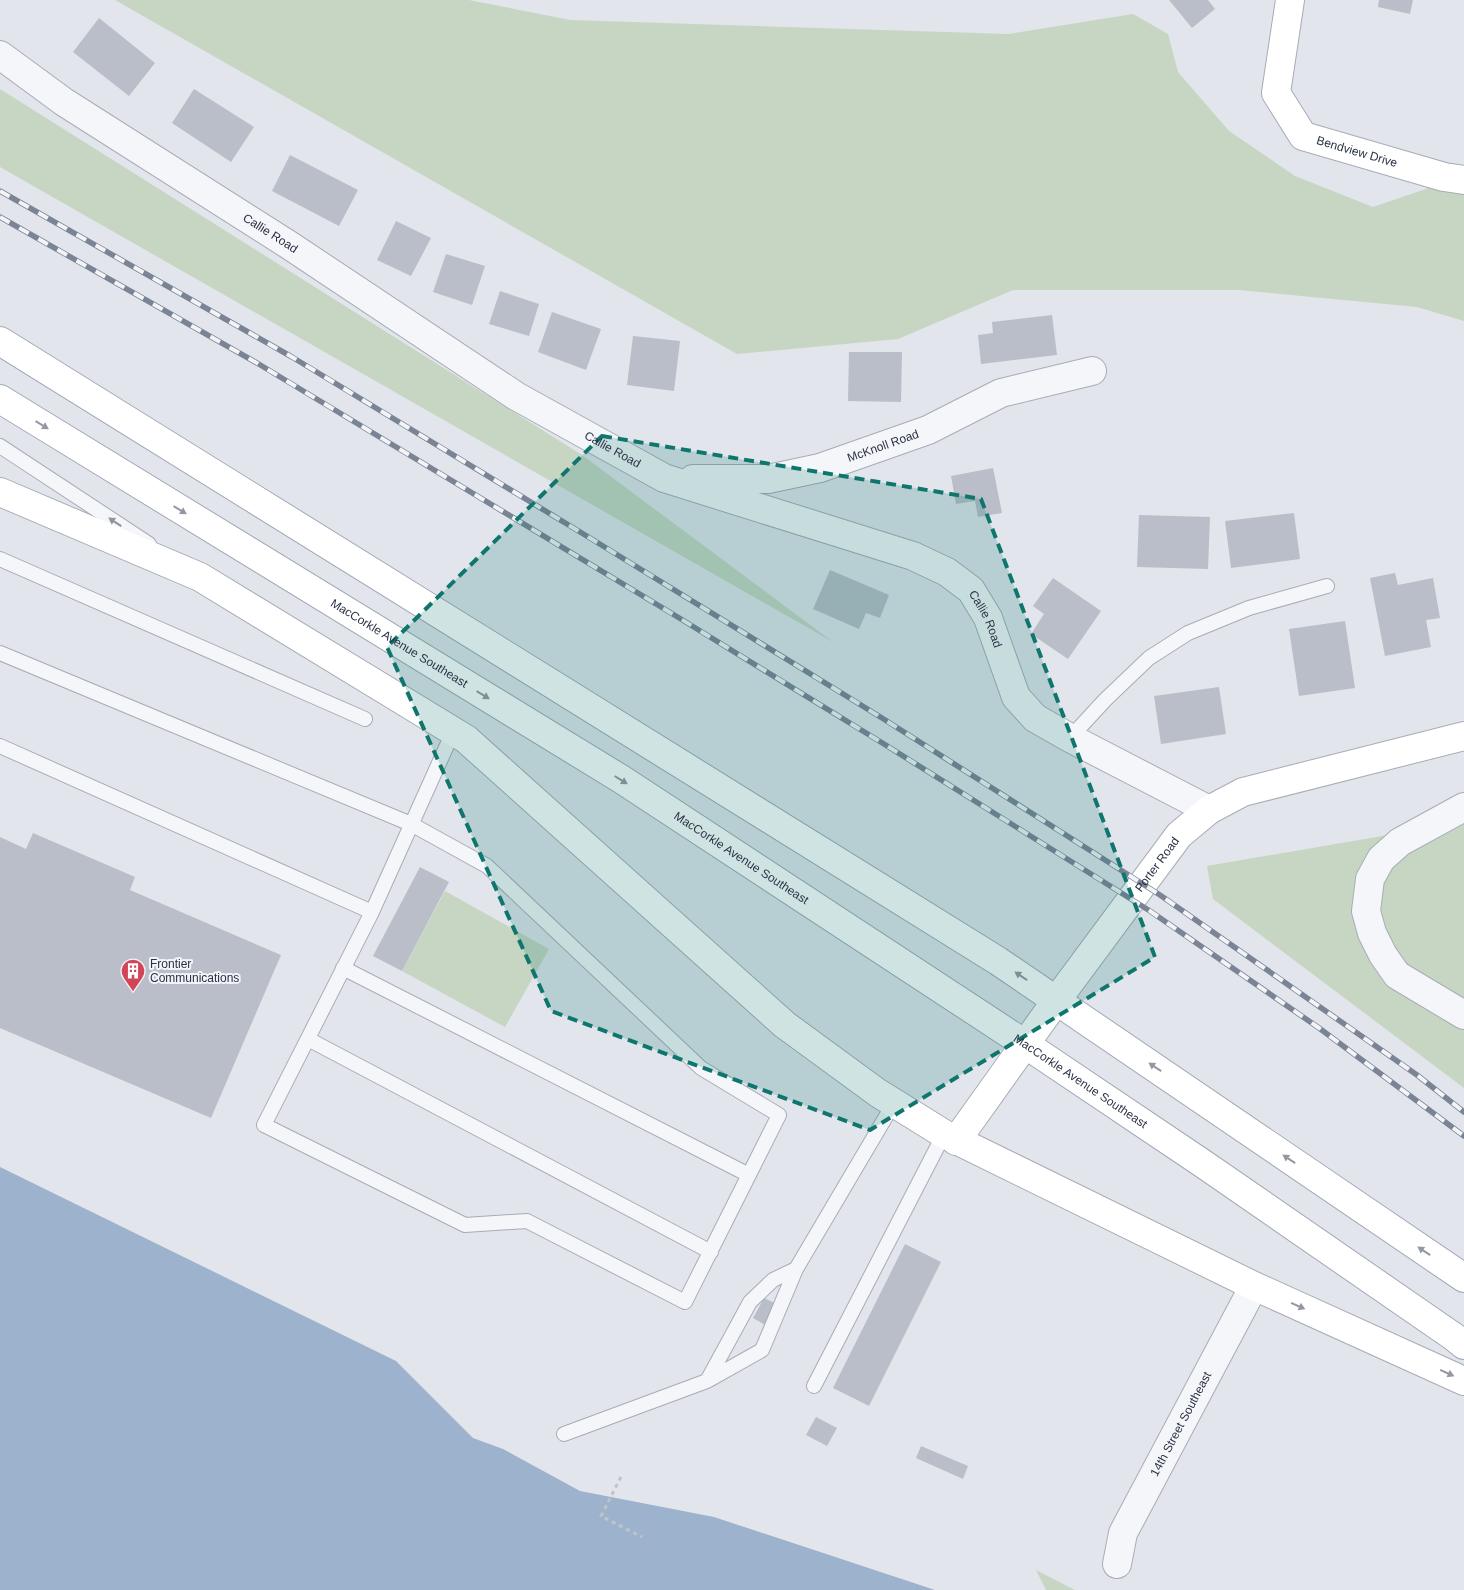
<svg xmlns="http://www.w3.org/2000/svg" width="1464" height="1590" font-family="Arial,sans-serif">
<rect width="100%" height="100%" fill="#e2e5eb"/>
<!-- green -->
<path fill="#c7d5c3" d="M 115,0 L 469,0 L 570,20 L 1008,34 L 1133,14 L 1168,34 L 1178,72 L 1229,131 L 1295,176 L 1373,207 L 1464,176 L 1464,321 L 1417,307 L 1240,290 L 1013,290 L 898,339 L 737,354 Z
M 0,89 L 582,455 L 833,642 L 0,167 Z
M 1464,822 L 1464,1088 L 1213,899 L 1207,866 Z
M 445,891 L 549,949 L 505,1027 L 402,971 Z
M 1036,1570 L 1075,1590 L 1046,1590 Z"/>
<!-- water -->
<path fill="#9db2cc" d="M 0,1167 L 396,1361 L 473,1438 L 503,1449 L 580,1491 L 714,1517 L 935,1590 L 0,1590 Z"/>
<!-- building -->
<path fill="#b9bec9" d="M 1169,0 L 1208,0 L 1215,9 L 1192,28 Z
M 1379,0 L 1413,0 L 1410,14 L 1378,7 Z
M 99,18 L 155,63 L 129,96 L 73,52 Z
M 194,89 L 254,127 L 231,162 L 172,123 Z
M 290,155 L 358,190 L 339,226 L 272,191 Z
M 396,221 L 431,238 L 411,276 L 377,260 Z
M 446,254 L 485,266 L 472,305 L 433,292 Z
M 500,291 L 539,304 L 529,336 L 489,324 Z
M 552,312 L 601,329 L 586,370 L 538,352 Z
M 1052,315 L 1057,355 L 981,364 L 978,335 L 993,333 L 992,322 Z
M 633,336 L 680,341 L 674,391 L 627,385 Z
M 849,352 L 902,352 L 901,402 L 848,401 Z
M 993,468 L 1002,513 L 978,517 L 975,501 L 956,504 L 951,476 Z
M 1294,513 L 1300,559 L 1231,568 L 1225,521 Z
M 1139,515 L 1210,517 L 1208,569 L 1137,567 Z
M 830,570 L 889,595 L 880,618 L 866,613 L 859,629 L 813,609 Z
M 1395,573 L 1398,585 L 1433,578 L 1440,618 L 1426,620 L 1431,647 L 1385,656 L 1370,578 Z
M 1053,578 L 1101,611 L 1068,659 L 1031,634 L 1044,614 L 1033,606 Z
M 1345,621 L 1355,688 L 1299,696 L 1289,629 Z
M 1219,687 L 1226,734 L 1161,744 L 1154,696 Z
M 33,833 L 135,877 L 130,890 L 281,955 L 211,1118 L 0,1028 L 0,837 L 26,849 Z
M 420,867 L 449,882 L 402,971 L 373,956 Z
M 905,1244 L 941,1262 L 869,1406 L 833,1388 Z
M 764,1298 L 779,1305 L 767,1326 L 753,1318 Z
M 816,1417 L 837,1428 L 827,1446 L 806,1435 Z
M 921,1446 L 968,1466 L 963,1479 L 916,1458 Z"/>
<g fill="none" stroke-linecap="round" stroke-linejoin="round">
<defs>
<path id="lane" d="M 0,446 L 149,544
M 0,559 L 365,719
M 0,653 L 411,824 L 487,866 L 701,1068 L 779,1115 L 685,1302 L 527,1221 L 465,1225 L 264,1125 L 372,912
M 1070,738 L 1105,700 L 1149,658 L 1188,633 L 1249,608 L 1327,586
M 0,746 L 372,912 L 453,732
M 343,968 L 749,1175
M 308,1039 L 711,1252
M 796,1269 L 762,1350 L 707,1381 L 750,1302 L 773,1280 L 796,1269 L 894,1103
M 814,1386 L 944,1134
M 564,1434 L 707,1381"/>
<g id="street">
<path id="s1" d="M 0,55 L 64,102 L 289,245 L 516,396 L 664,478 L 913,556 L 947,572 L 971,590 L 988,618 L 1016,697 L 1035,718 L 1070,738 L 1209,810"/>
<path id="s2" d="M 693,479 L 768,479 L 820,468 L 928,430 L 1001,393 L 1092,371"/>
<path d="M 1464,807 L 1400,842 L 1381,859 L 1370,879 L 1366,911 L 1372,933 L 1383,955 L 1397,975 L 1464,1015"/>
<path id="s3" d="M 1117,1564 L 1123,1533 L 1254,1286"/>
</g>
<g id="secondary">
<path id="s4" d="M 1290,0 L 1276,93 L 1303,136 L 1444,177 L 1464,180"/>
<path d="M 0,492 L 200,577 L 466,739 L 785,1025 L 878,1093 L 944,1134 L 1254,1286 L 1464,1381"/>
<path id="s5" d="M 956,1141 L 1056,1001 L 1179,835 L 1209,810 L 1243,792 L 1464,736"/>
</g>
<g id="primary">
<path d="M 0,341 L 998,961 L 1464,1278"/>
<path id="s6" d="M 0,399 L 621,779 L 1025,1044 L 1202,1163 L 1454,1337 L 1464,1345"/>
</g>
</defs>
<!-- lane casing -->
<use href="#lane" stroke="#a7acb6" stroke-width="16"/>
<!-- street casing -->
<use href="#street" stroke="#a7acb6" stroke-width="30"/>
<!-- secondary casing -->
<use href="#secondary" stroke="#a7acb6" stroke-width="30"/>
<!-- primary casing -->
<use href="#primary" stroke="#a1a9b7" stroke-width="30"/>
<!-- path -->
<path stroke="#c0c3ca" stroke-width="3" stroke-dasharray="4 4" stroke-linecap="butt" d="M 621,1477 L 601,1516 L 642,1537"/>
<!-- lane -->
<use href="#lane" stroke="#f5f6f9" stroke-width="14"/>
<!-- street -->
<use href="#street" stroke="#f5f6f9" stroke-width="28"/>
<!-- secondary -->
<use href="#secondary" stroke="#fff" stroke-width="28"/>
<!-- primary -->
<use href="#primary" stroke="#fff" stroke-width="28"/>
<defs>
<path id="rail" d="M 0,191 L 292,357 L 590,538 L 882,718 L 1160,895 L 1417,1075 L 1464,1112
M 0,217 L 257,363 L 676,616 L 884,744 L 1150,911 L 1319,1028 L 1464,1136"/>
</defs>
<!-- rail casing -->
<use href="#rail" stroke="#7b8495" stroke-width="5.5"/>
<!-- rail -->
<use href="#rail" stroke="#f2f4f8" stroke-width="4" stroke-dasharray="11" stroke-linecap="butt"/>
</g>
<!-- one-way arrows -->
<defs><path id="oneway-solid" d="M-6-.8H1V-3.2L6.5 0L1 3.2V.8H-6Z" transform="scale(1.25)"/></defs>
<g fill="#9498a2">
<use href="#oneway-solid" transform="translate(42 425) rotate(31)"/>
<use href="#oneway-solid" transform="translate(180 510) rotate(31)"/>
<use href="#oneway-solid" transform="translate(483 695) rotate(31)"/>
<use href="#oneway-solid" transform="translate(621 780) rotate(32)"/>
<use href="#oneway-solid" transform="translate(1021 976) rotate(-146)"/>
<use href="#oneway-solid" transform="translate(1155 1067) rotate(-146)"/>
<use href="#oneway-solid" transform="translate(1289 1159) rotate(-146)"/>
<use href="#oneway-solid" transform="translate(1424 1251) rotate(-146)"/>
<use href="#oneway-solid" transform="translate(1298 1306) rotate(24)"/>
<use href="#oneway-solid" transform="translate(1447 1373) rotate(24)"/>
</g>
<use fill="#90949e" href="#oneway-solid" transform="translate(115 522) rotate(-147)"/>
<!-- marked area -->
<path fill="#0f766e" fill-opacity="0.2" stroke="#0f766e" stroke-width="4" stroke-dasharray="10 6" stroke-linejoin="round" d="M 602,436 L 981,499 L 1155,957 L 870,1130 L 551,1011 L 387,647 Z"/>
<!-- icons -->
<defs>
<symbol id="building-pin" viewBox="-11 -11 22 30"><path d="M0 17L-7.5 6A9.5 9.5 0 1 1 7.5 6Z" fill="#d24556" stroke="#f2f4f8"/><path d="M-4-6H4V6H1V3H-1V6H-4ZM-2.5-4.3h1.7v1.8h-1.7ZM.8-4.3h1.7v1.8H.8ZM-2.5-1h1.7V.8h-1.7ZM.8-1h1.7V.8H.8Z" fill="#fff"/></symbol>
</defs>
<g fill-rule="evenodd">
<use href="#building-pin" x="119" y="957" width="28" height="38"/>
</g>
<g text-anchor="middle" dominant-baseline="central" stroke-width="4" stroke-linejoin="round" paint-order="stroke">
<!-- street labels -->
<g font-size="12" fill="#2a3244" stroke="#f2f4f8">
<text stroke="none"><textPath href="#s4" startOffset="201">Bendview Drive</textPath></text>
<text stroke="none"><textPath href="#s1" startOffset="324">Callie Road</textPath></text>
<text stroke="none"><textPath href="#s2" startOffset="195">McKnoll Road</textPath></text>
<text stroke="none"><textPath href="#s1" startOffset="729">Callie Road</textPath></text>
<text stroke="none"><textPath href="#s1" startOffset="1149">Callie Road</textPath></text>
<text stroke="none"><textPath href="#s6" startOffset="468">MacCorkle Avenue Southeast</textPath></text>
<text stroke="none"><textPath href="#s6" startOffset="872">MacCorkle Avenue Southeast</textPath></text>
<text stroke="none"><textPath href="#s5" startOffset="342">Porter Road</textPath></text>
<text stroke="none"><textPath href="#s6" startOffset="1278">MacCorkle Avenue Southeast</textPath></text>
<text stroke="none"><textPath href="#s3" startOffset="155">14th Street Southeast</textPath></text>
</g>
<!-- poi labels -->
<g font-size="12" fill="#2a3244" stroke="#f2f4f8" text-anchor="start">
<text x="150" y="964">Frontier<tspan x="150" dy="14">Communications</tspan></text>
</g>
</g>
</svg>
